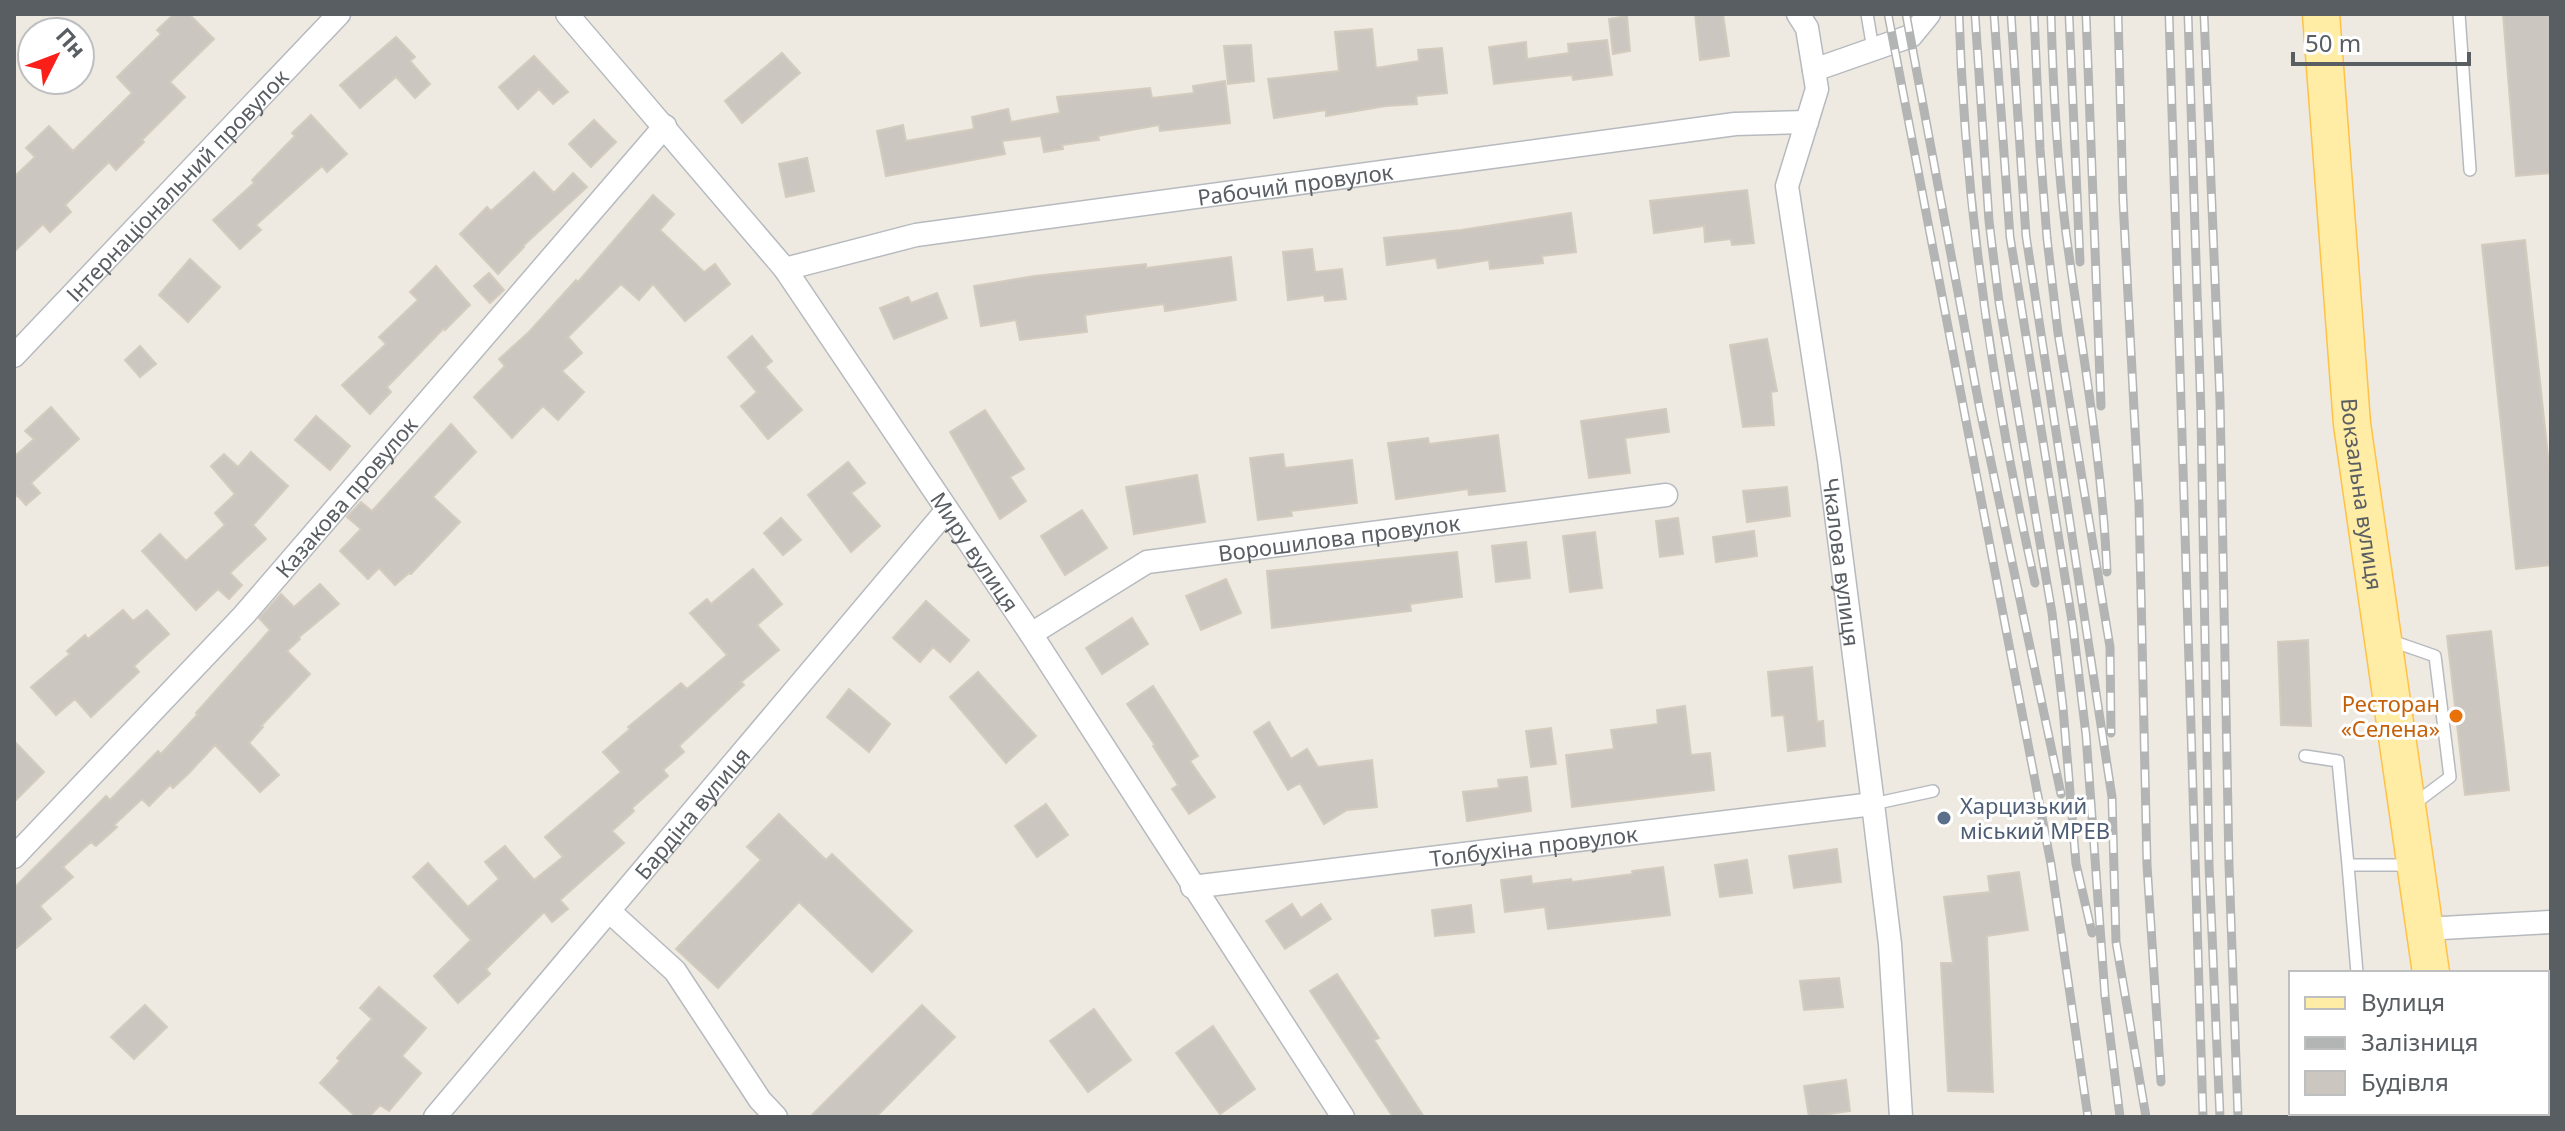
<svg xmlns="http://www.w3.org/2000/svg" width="2565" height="1131" font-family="'Noto Sans',sans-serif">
<rect width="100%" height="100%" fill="#eeeae1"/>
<!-- building -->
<path fill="#cbc7c0" stroke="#d3ccbe" stroke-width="2" d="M 174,14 L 189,14 L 214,39 L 170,82 L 185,97 L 142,140 L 144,142 L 116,170 L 109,162 L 65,205 L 71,212 L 50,232 L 43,224 L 14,252 L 14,177 L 35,157 L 26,148 L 49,126 L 73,151 L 132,93 L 117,77 L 161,34 L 157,30 Z
M 1695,14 L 1723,14 L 1729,56 L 1700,60 Z
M 2503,14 L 2551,14 L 2551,173 L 2516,176 Z
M 1627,16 L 1630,51 L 1613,54 L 1609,19 Z
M 1372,29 L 1376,68 L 1419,61 L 1418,50 L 1442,48 L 1447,93 L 1416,96 L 1417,104 L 1386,106 L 1326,116 L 1326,110 L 1274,118 L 1268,79 L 1339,71 L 1335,32 Z
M 396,37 L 415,57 L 410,61 L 430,84 L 415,98 L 396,77 L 360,108 L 340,85 Z
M 1607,40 L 1612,75 L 1573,80 L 1572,75 L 1494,84 L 1489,47 L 1526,42 L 1527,59 L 1569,53 L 1568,44 Z
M 1251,45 L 1254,81 L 1228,84 L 1224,46 Z
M 782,53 L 800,73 L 742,123 L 725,101 Z
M 534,56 L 568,92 L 553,104 L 539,89 L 518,109 L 499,87 Z
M 1225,81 L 1230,123 L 1160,131 L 1159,125 L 1098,136 L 1099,140 L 1062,145 L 1063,149 L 1044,152 L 1041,136 L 1002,141 L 1005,154 L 886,176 L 877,131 L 903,125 L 906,141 L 974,129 L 972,117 L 1008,109 L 1011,122 L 1060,113 L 1057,97 L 1150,88 L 1152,98 L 1194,93 L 1193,86 Z
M 311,115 L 347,154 L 327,172 L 322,166 L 256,225 L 261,230 L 240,249 L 213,220 L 254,183 L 252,180 L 295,136 L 292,133 Z
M 594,120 L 616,142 L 591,167 L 569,144 Z
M 807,158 L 814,191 L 786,197 L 779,164 Z
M 534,172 L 554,193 L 573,173 L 587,187 L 523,246 L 524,247 L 498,274 L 460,234 L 487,207 L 491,211 Z
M 1747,190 L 1754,243 L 1732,245 L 1731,239 L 1705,242 L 1704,226 L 1654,233 L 1650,201 Z
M 653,195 L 674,214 L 660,230 L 704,272 L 715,264 L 730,284 L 685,321 L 653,284 L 639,300 L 621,284 L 568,337 L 582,353 L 562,371 L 584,392 L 558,420 L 543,406 L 512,438 L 474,397 L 505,366 L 499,359 L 529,332 L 576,280 L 578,282 Z
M 1571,213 L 1576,252 L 1542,256 L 1543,263 L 1490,269 L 1489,260 L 1438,268 L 1436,258 L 1387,265 L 1384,238 L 1461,230 Z
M 2525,240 L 2551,485 L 2551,565 L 2516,569 L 2482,245 Z
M 1312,249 L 1315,272 L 1342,269 L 1346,299 L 1325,301 L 1324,295 L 1288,300 L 1283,252 Z
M 1231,257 L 1236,300 L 1165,311 L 1164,304 L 1085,315 L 1087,332 L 1020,340 L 1016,320 L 981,326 L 974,286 L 1035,276 L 1146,264 L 1146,268 Z
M 190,259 L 220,287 L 188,322 L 159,295 Z
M 436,266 L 470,305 L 445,330 L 444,328 L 387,387 L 391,392 L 370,414 L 342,385 L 386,344 L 379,337 L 418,300 L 410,292 Z
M 489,273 L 504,290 L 490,303 L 474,286 Z
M 937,293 L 947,318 L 894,339 L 880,308 L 908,297 L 911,303 Z
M 752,336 L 772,361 L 765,367 L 802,410 L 768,439 L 741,406 L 757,392 L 728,357 Z
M 1767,339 L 1777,391 L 1771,392 L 1774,425 L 1743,427 L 1730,345 Z
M 140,346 L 156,364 L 140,377 L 125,360 Z
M 51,407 L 79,439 L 31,483 L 40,493 L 26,505 L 17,495 L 14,498 L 14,457 L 34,439 L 25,431 Z
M 1666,409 L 1669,432 L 1625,438 L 1630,473 L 1589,478 L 1581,421 Z
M 985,410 L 1024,469 L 1010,477 L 1026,501 L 1000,519 L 950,432 Z
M 316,416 L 350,446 L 330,470 L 295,440 Z
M 451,424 L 476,452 L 433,497 L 460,522 L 411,574 L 409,573 L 395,585 L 379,568 L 368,579 L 340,551 L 361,529 L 347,517 L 361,502 L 372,511 Z
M 1498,435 L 1505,491 L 1469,495 L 1468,489 L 1396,499 L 1388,443 L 1428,438 L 1429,444 Z
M 251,452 L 288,486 L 253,525 L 266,539 L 230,573 L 242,585 L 229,599 L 218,589 L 196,610 L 142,551 L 160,534 L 186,561 L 225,525 L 215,513 L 235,494 L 211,466 L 224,454 L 238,467 Z
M 1283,454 L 1285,468 L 1352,460 L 1357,503 L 1291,511 L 1292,516 L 1258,520 L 1250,458 Z
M 848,462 L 865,483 L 851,493 L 880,526 L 851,552 L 808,495 Z
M 1197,475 L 1205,522 L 1134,534 L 1126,487 Z
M 1787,487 L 1790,516 L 1747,522 L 1743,491 Z
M 1082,510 L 1107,548 L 1065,575 L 1041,536 Z
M 781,518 L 801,540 L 783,555 L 764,533 Z
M 1678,518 L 1683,554 L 1660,557 L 1656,521 Z
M 1754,531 L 1757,556 L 1716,562 L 1713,537 Z
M 1595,532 L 1602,588 L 1570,592 L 1563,536 Z
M 1526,542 L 1530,578 L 1496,582 L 1492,546 Z
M 1457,552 L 1462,597 L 1410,604 L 1411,611 L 1272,628 L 1267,571 Z
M 753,569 L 782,604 L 757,625 L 779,650 L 741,682 L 744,685 L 679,746 L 684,752 L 663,770 L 668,776 L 632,808 L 634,811 L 612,831 L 624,843 L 560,900 L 568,909 L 552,922 L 544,912 L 486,969 L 490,974 L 458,1003 L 434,976 L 471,940 L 413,877 L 428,863 L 468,907 L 499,879 L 485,862 L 505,846 L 534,880 L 563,857 L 545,837 L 621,772 L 603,752 L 630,729 L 628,727 L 681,683 L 687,689 L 727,655 L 690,613 L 707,599 L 711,604 Z
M 1226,579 L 1241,613 L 1201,630 L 1186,596 Z
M 320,584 L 339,604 L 299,637 L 300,639 L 287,651 L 310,674 L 261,726 L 263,727 L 249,743 L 279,775 L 260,792 L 215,745 L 189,773 L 173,788 L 170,785 L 149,806 L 142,799 L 114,825 L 117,827 L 96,846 L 91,842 L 63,867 L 73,877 L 40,906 L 51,919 L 14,950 L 14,888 L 106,796 L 110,800 L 158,751 L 161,754 L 198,714 L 196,713 L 270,630 L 259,618 L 281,594 L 294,607 Z
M 926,601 L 969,640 L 950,662 L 933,647 L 920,662 L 893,638 Z
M 123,610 L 133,621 L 147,610 L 169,634 L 134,666 L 139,672 L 91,717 L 75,699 L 56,715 L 31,687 L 70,654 L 67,651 L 85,635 L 88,639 Z
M 1132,618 L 1148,644 L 1102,674 L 1086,648 Z
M 2491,631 L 2509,790 L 2465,795 L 2447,636 Z
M 2308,640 L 2311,726 L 2281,725 L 2278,642 Z
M 1812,667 L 1817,722 L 1823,721 L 1825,746 L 1788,751 L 1784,715 L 1772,716 L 1768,672 Z
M 978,672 L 1036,736 L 1006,763 L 950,697 Z
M 1153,686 L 1198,756 L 1190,761 L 1215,797 L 1189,814 L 1172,789 L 1178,785 L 1153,746 L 1155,745 L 1127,704 Z
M 849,689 L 890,724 L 869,752 L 827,717 Z
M 1685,706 L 1691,755 L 1710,753 L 1714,790 L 1572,807 L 1566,755 L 1614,749 L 1611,730 L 1658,724 L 1657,710 Z
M 1269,722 L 1291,759 L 1307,749 L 1318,767 L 1372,760 L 1377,807 L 1347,810 L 1324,824 L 1300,783 L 1288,790 L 1254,732 Z
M 1551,728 L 1556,764 L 1531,767 L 1526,731 Z
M 14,741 L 44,772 L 14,802 Z
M 1527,777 L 1531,811 L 1467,821 L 1463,792 L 1499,788 L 1498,780 Z
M 1046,804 L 1068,835 L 1037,857 L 1015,826 Z
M 779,814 L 826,860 L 832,854 L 912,931 L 872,972 L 799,902 L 718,988 L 676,949 L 761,860 L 747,847 Z
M 1837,849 L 1841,882 L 1794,888 L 1789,856 Z
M 1747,860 L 1752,893 L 1720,897 L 1715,865 Z
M 1663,867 L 1670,915 L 1548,929 L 1545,907 L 1505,912 L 1501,880 L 1531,876 L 1532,884 L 1571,879 L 1572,882 L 1633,874 L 1632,871 Z
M 2019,872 L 2028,930 L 1987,936 L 1993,1092 L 1948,1091 L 1941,963 L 1953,963 L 1944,897 L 1990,892 L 1988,876 Z
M 1292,904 L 1301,918 L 1321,904 L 1331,919 L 1285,949 L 1266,921 Z
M 1471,905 L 1474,932 L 1435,936 L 1432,910 Z
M 1337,974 L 1379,1038 L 1374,1040 L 1424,1117 L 1393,1117 L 1310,991 Z
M 1839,978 L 1843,1007 L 1804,1010 L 1800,981 Z
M 379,987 L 426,1028 L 402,1056 L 421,1073 L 389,1111 L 380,1105 L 369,1117 L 356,1117 L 320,1083 L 340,1061 L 337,1058 L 372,1019 L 360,1008 Z
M 145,1005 L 167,1027 L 134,1059 L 111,1037 Z
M 922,1005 L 955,1037 L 876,1117 L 810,1117 Z
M 1094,1009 L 1131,1060 L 1088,1092 L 1050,1041 Z
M 1213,1026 L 1255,1089 L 1220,1114 L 1176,1053 Z
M 1846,1080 L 1850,1111 L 1809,1117 L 1804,1086 Z"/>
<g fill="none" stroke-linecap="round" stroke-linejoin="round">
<defs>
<path id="lane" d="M 1867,14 L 1873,49
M 2459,14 L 2470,170
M 2389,640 L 2435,656 L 2450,777 L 2414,804
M 2305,756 L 2338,761 L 2348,865 L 2411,865
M 1873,804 L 1933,791
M 2348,865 L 2357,973
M 2547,1097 L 2551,1097
M 2370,1113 L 2371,1117"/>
<g id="street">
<path id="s1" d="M 567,14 L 785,269 L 1031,634 L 1343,1117"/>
<path id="s2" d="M 1798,14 L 1807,28 L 1817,89 L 1787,186 L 1829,460 L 1873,804 L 1890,944 L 1901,1117"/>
<path d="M 1814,70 L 1911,36 L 1929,14"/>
<path id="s3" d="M 785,269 L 916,235 L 1735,124 L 1807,122"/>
<path id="s4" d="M 14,356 L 339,14"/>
<path id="s5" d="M 1031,634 L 1147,562 L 1666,495"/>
<path id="s6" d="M 14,857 L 244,615 L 665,126"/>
<path id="s7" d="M 1192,887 L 1873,804"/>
<path d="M 609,911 L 675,971 L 760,1100 L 776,1117"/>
<path d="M 2424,929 L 2551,922"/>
<path id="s8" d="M 435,1117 L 947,510"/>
</g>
<g id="primary">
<path id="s9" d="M 2321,14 L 2352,424 L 2431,973"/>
<path d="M 2451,1113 L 2452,1117"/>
</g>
</defs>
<!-- lane casing -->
<use href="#lane" stroke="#b6babf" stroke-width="14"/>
<!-- street casing -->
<use href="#street" stroke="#b6babf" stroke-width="25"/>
<!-- primary casing -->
<use href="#primary" stroke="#ffc249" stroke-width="39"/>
<!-- lane -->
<use href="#lane" stroke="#fff" stroke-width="11"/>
<!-- street -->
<use href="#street" stroke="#fff" stroke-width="22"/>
<!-- primary -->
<use href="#primary" stroke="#ffeca5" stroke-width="36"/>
<defs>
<path id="rail" d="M 1888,14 L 2051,864 L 2088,1117
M 1906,14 L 1980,410 L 2061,794
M 1959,14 C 1965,207 1993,395 2035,583
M 1975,14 L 1989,221 L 1999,302 L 2052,613 L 2063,708 L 2076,864 L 2092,933
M 1994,14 L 2010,237 L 2073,627 L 2086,735 L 2105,996 L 2120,1117
M 2011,14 L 2026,236 L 2112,797 L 2116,942 L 2146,1117
M 2034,14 L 2040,149 L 2047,238 L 2058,333 L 2110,647 L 2111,733
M 2051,14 C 2053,87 2057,160 2066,233 C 2081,346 2102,457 2107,572
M 2069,14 L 2080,262
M 2086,14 L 2101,406
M 2118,14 L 2123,200 L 2139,504 L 2147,865 L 2161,1082
M 2169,14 L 2203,1117
M 2188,14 L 2201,414 L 2209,865 L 2220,1117
M 2204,14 L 2220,400 L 2229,865 L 2238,1117"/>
</defs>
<!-- rail casing -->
<use href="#rail" stroke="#b3b4b4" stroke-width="9"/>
<!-- rail -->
<use href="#rail" stroke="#fff" stroke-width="6" stroke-dasharray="18" stroke-linecap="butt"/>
</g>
<!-- markers -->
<circle fill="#e8710a" stroke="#fff" stroke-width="3" cx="2456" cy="716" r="8"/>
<circle fill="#5c6f8a" stroke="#fff" stroke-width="3" cx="1944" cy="818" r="8"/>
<g text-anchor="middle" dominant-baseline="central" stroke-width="6" stroke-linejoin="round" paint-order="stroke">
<!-- street labels -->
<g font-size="22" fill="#595e63" stroke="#fff">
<text stroke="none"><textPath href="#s3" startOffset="518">Рабочий провулок</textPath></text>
<text stroke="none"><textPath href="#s4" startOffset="236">Інтернаціональний провулок</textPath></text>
<text stroke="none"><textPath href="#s9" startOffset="482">Вокзальна вулиця</textPath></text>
<text stroke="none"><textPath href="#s6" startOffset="490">Казакова провулок</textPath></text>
<text stroke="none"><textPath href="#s5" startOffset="330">Ворошилова провулок</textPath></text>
<text stroke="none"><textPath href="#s1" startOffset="676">Миру вулиця</textPath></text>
<text stroke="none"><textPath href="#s2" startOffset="560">Чкалова вулиця</textPath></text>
<text stroke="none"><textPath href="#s8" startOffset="398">Бардіна вулиця</textPath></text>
<text stroke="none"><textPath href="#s7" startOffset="344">Толбухіна провулок</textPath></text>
</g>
<!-- food labels -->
<g font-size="22" fill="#c56008" stroke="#fff" text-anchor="end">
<text x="2440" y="703">Ресторан<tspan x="2440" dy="25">«Селена»</tspan></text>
</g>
<!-- service labels -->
<g font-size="22" fill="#4e5e75" stroke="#fff" text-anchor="start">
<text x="1960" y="805">Харцизький<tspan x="1960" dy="25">міський МРЕВ</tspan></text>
</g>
</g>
<!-- border -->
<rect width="2565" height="1131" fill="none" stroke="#595e63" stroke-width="32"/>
<!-- legend -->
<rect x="2289" y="971" width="260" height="144" fill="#ffffff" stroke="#bdbfc1" stroke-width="2"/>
<rect x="2305" y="997" width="40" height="12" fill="#ffeca5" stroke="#bdbfc1" stroke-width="2"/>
<text x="2361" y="1011" font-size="24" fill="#595e63">Вулиця</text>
<rect x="2305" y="1037" width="40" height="12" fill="#b3b4b4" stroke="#bdbfc1" stroke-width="2"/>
<text x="2361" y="1051" font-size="24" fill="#595e63">Залізниця</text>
<rect x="2305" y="1071" width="40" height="24" fill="#cbc7c0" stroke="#bdbfc1" stroke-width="2"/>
<text x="2361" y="1091" font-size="24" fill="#595e63">Будівля</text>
<!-- north arrow -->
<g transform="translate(56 56) rotate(48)"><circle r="38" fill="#ffffff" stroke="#bdbfc1" stroke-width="2"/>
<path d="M0-6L14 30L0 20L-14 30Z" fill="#fb1f19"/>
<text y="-12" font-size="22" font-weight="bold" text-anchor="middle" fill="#595e63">Пн</text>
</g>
<!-- scale -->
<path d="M2293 52v12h176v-12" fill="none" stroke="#595e63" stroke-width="4"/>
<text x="2305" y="52" font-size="24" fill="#595e63" stroke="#ffffff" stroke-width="6" paint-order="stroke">50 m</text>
</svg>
